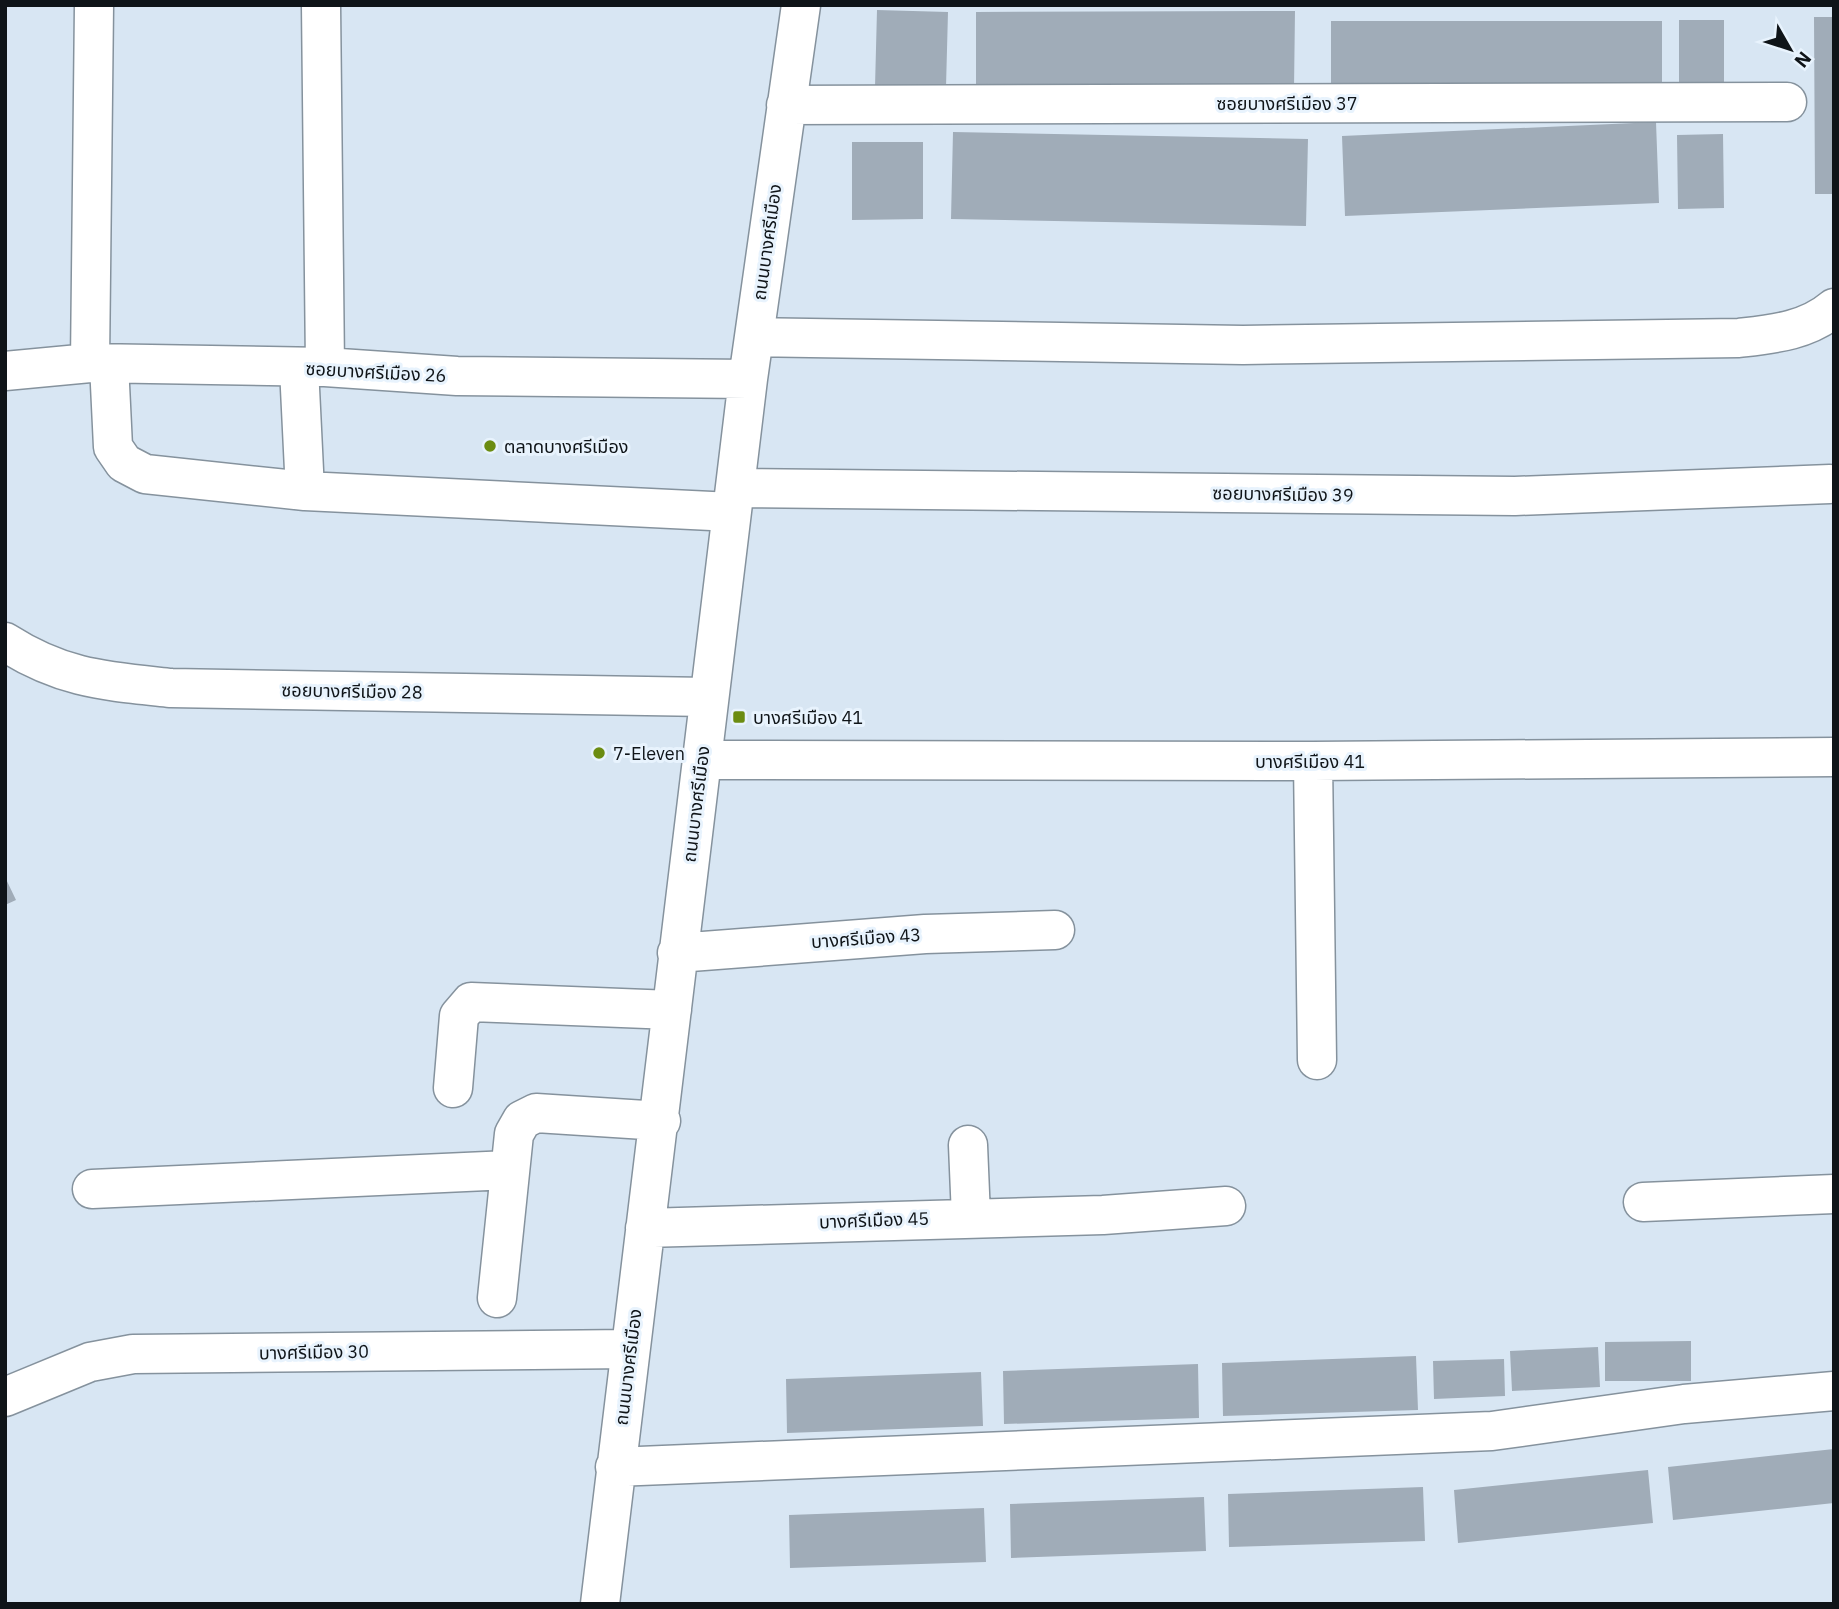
<svg xmlns="http://www.w3.org/2000/svg" width="1839" height="1609" font-family="'IBM Plex Sans','Noto Sans Thai',sans-serif">
<rect width="100%" height="100%" fill="#d8e6f3"/>
<!-- building -->
<path fill="#a0acb8" d="M 877,10 L 948,12 L 946,87 L 875,87 Z
M 1295,11 L 1294,89 L 976,90 L 976,12 Z
M 1814,17 L 1834,17 L 1834,194 L 1815,194 Z
M 1679,20 L 1724,20 L 1724,91 L 1679,90 Z
M 1331,21 L 1662,21 L 1662,91 L 1331,91 Z
M 1656,122 L 1659,203 L 1345,216 L 1342,136 Z
M 953,132 L 1308,139 L 1306,226 L 951,219 Z
M 1723,134 L 1724,208 L 1678,209 L 1677,135 Z
M 852,142 L 923,142 L 923,219 L 852,220 Z
M 5,877 L 16,900 L 5,905 Z
M 1691,1341 L 1691,1381 L 1605,1381 L 1605,1342 Z
M 1598,1347 L 1600,1387 L 1512,1391 L 1510,1351 Z
M 1416,1356 L 1418,1410 L 1223,1416 L 1222,1363 Z
M 1504,1359 L 1505,1396 L 1434,1399 L 1433,1361 Z
M 1198,1364 L 1199,1418 L 1004,1424 L 1003,1371 Z
M 981,1372 L 983,1426 L 787,1433 L 786,1379 Z
M 1834,1449 L 1834,1503 L 1673,1520 L 1668,1467 Z
M 1648,1470 L 1653,1523 L 1458,1543 L 1454,1490 Z
M 1423,1487 L 1425,1541 L 1229,1547 L 1228,1494 Z
M 1204,1497 L 1206,1551 L 1011,1558 L 1010,1504 Z
M 984,1508 L 986,1562 L 790,1568 L 789,1515 Z"/>
<g fill="none" stroke-linecap="round" stroke-linejoin="round">
<defs>
<path id="minor" d="M 321,5 L 325,367
M 786,105 L 1787,102
M 754,337 L 1243,345 L 1739,338 C 1773,334 1807,331 1834,308
M 90,363 L 94,5
M 109,364 L 113,447 L 124,463 L 145,474 L 305,491 L 732,512
M 299,368 L 305,491
M 5,371 L 90,363 L 325,367 L 457,376 L 748,379
M 737,488 L 1515,496 L 1830,484
M 5,642 C 63,679 105,681 171,688 L 708,697
M 702,760 L 1313,761 L 1834,757
M 1313,761 L 1317,1060
M 677,953 L 925,934 L 1055,930
M 453,1088 L 459,1016 L 471,1002 L 672,1010
M 968,1145 L 971,1217
M 92,1189 L 509,1170
M 1643,1202 L 1834,1194
M 645,1228 L 1103,1215 L 1226,1206
M 497,1298 L 514,1134 L 522,1120 L 536,1113 L 661,1121
M 5,1397 L 90,1362 L 133,1354 L 630,1349
M 615,1467 L 1492,1431 L 1684,1404 L 1834,1391
M 600,1604 L 748,379 L 801,5"/>
</defs>
<!-- minor casing -->
<use href="#minor" stroke="#85929d" stroke-width="41"/>
<!-- minor -->
<use href="#minor" stroke="#fff" stroke-width="38"/>
</g>
<!-- markers -->
<g fill="#6b8c11" stroke="#e8f3fd" stroke-width="2.5">
<circle cx="490" cy="446" r="7"/>
<rect x="732" y="710" width="14" height="14" rx="3.5"/>
<circle cx="599" cy="753" r="7"/>
</g>
<g text-anchor="middle" dominant-baseline="central" stroke-width="6" stroke-linejoin="round" paint-order="stroke">
<!-- street labels -->
<g font-size="18" fill="#0f1418" stroke="#e8f3fd">
<text x="1287" y="103">ซอยบางศรีเมือง 37</text>
<text transform="translate(767 242) rotate(-82)">ถนนบางศรีเมือง</text>
<text transform="translate(376 372) rotate(3)">ซอยบางศรีเมือง 26</text>
<text transform="translate(1283 494) rotate(1)">ซอยบางศรีเมือง 39</text>
<text transform="translate(352 691) rotate(1)">ซอยบางศรีเมือง 28</text>
<text x="1310" y="761">บางศรีเมือง 41</text>
<text transform="translate(696 804) rotate(-83)">ถนนบางศรีเมือง</text>
<text transform="translate(866 938) rotate(-4)">บางศรีเมือง 43</text>
<text transform="translate(874 1220) rotate(-2)">บางศรีเมือง 45</text>
<text transform="translate(314 1352) rotate(-1)">บางศรีเมือง 30</text>
<text transform="translate(628 1367) rotate(-83)">ถนนบางศรีเมือง</text>
</g>
<!-- poi labels -->
<g font-size="18" fill="#0f1418" stroke="#e8f3fd" text-anchor="start">
<text x="504" y="446">ตลาดบางศรีเมือง</text>
<text x="753" y="717">บางศรีเมือง 41</text>
<text x="613" y="753">7-Eleven</text>
</g>
</g>
<!-- border -->
<rect width="1839" height="1609" fill="none" stroke="#0f1418" stroke-width="14"/>
<!-- north arrow -->
<g transform="translate(1790 49) rotate(129)" stroke="#e8f3fd" stroke-width="5" paint-order="stroke">
<path d="M0-5L12 26L0 18L-12 26Z" fill="#0f1418"/>
<text y="-10" font-size="19" font-weight="bold" text-anchor="middle" fill="#0f1418">N</text>
</g>
</svg>
